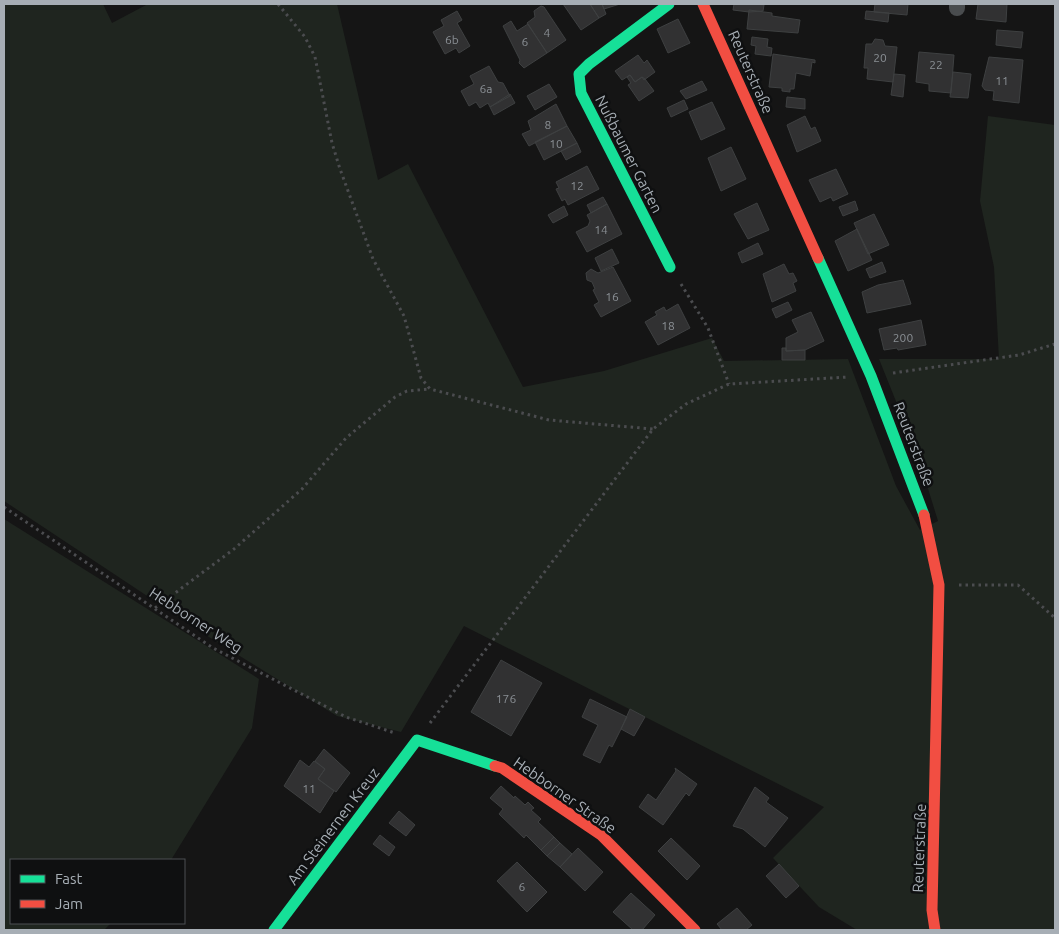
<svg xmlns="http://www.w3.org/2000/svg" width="1059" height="934" font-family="Ubuntu,sans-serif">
<rect width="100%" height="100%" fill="#151515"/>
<!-- green -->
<path fill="#1f251f" d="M 4,4 L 103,4 L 112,23 L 148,4 L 337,4 L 378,180 L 408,164 L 523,387 L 604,371 L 712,338 L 724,361 L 848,359 L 896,486 L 920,530 L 938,521 L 918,456 L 879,359 L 999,359 L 994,267 L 980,201 L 988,116 L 1055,125 L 1055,930 L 857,930 L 819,907 L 773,858 L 824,807 L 464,626 L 401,732 L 337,716 L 209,637 L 4,501 Z
M 4,519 L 259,679 L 252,728 L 171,860 L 11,860 L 11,923 L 111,923 L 104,930 L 4,930 Z"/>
<!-- building -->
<path fill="#313132" stroke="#3e4041" d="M 563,4 L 590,4 L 599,18 L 581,30 Z
M 590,4 L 602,4 L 606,14 L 599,18 Z
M 602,4 L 620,4 L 604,9 Z
M 734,4 L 755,4 L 764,5 L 763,11 L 749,12 L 733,10 Z
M 875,4 L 908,4 L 907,15 L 874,12 Z
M 978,4 L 1007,4 L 1006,22 L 976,19 Z
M 541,6 L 544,7 L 566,40 L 547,53 L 527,23 L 535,17 L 534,11 Z
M 749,10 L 772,13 L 772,16 L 800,20 L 798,33 L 747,29 Z
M 457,11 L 462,20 L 457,23 L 470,46 L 459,53 L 456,48 L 445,54 L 433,32 L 444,26 L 441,20 Z
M 866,11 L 889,13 L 888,22 L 865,19 Z
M 678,19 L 690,43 L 668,53 L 657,29 Z
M 511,21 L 517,31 L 528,24 L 547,53 L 524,68 L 519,63 L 520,60 L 503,26 Z
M 997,30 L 1023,32 L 1021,48 L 996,45 Z
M 752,37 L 768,39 L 767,47 L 772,48 L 771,56 L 755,54 L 756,46 L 751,45 Z
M 875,39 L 883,40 L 885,46 L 897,47 L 893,82 L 867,79 L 868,68 L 864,68 L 866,44 L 872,44 Z
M 919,52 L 954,55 L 951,93 L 929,91 L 929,84 L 916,82 Z
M 773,54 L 815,60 L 815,63 L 812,62 L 810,76 L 796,73 L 794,89 L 790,89 L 790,92 L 782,91 L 782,88 L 769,87 Z
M 638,55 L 644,63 L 647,60 L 655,72 L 644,80 L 642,77 L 635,82 L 630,75 L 622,80 L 615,71 Z
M 989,57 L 1023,60 L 1019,103 L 993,100 L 994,91 L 985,90 L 982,86 Z
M 489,66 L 498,82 L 503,83 L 510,96 L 490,107 L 488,103 L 480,108 L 476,102 L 469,106 L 461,91 L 474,84 L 470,76 Z
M 953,72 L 971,74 L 968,98 L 950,97 Z
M 894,74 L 905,75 L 903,97 L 891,95 Z
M 630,75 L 635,82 L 642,77 L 645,79 L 654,91 L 639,101 L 628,85 L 631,83 L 627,77 Z
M 702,81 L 707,90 L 686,99 L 680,91 Z
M 549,84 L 557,97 L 535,110 L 527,96 Z
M 510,94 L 515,103 L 494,115 L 490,107 Z
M 787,97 L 805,99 L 805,109 L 786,107 Z
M 684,100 L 688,109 L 671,117 L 667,108 Z
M 712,102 L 725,129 L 701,140 L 689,112 Z
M 556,104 L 567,126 L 529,146 L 522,134 L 531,130 L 528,121 Z
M 805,116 L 811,129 L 815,127 L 821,141 L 797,152 L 787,125 Z
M 567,126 L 577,143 L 544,160 L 535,142 Z
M 577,143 L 581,152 L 566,160 L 561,151 Z
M 731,147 L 746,179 L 721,191 L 708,158 Z
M 587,166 L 599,189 L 568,205 L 565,199 L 562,201 L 556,189 L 559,188 L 556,182 Z
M 836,169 L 848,194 L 833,201 L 831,197 L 820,202 L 809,180 Z
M 603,197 L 607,204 L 591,213 L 587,205 Z
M 855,201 L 858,210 L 843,216 L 839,207 Z
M 757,203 L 769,230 L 748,239 L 734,214 Z
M 607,204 L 622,234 L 587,252 L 576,232 L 588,226 L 590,221 L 587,215 Z
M 564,206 L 568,215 L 553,223 L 548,215 Z
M 874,214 L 889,245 L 868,254 L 854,223 Z
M 857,229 L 872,260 L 848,271 L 835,241 Z
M 758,243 L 763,254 L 742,263 L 738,253 Z
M 612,249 L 619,263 L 601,271 L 595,258 Z
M 882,262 L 886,272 L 870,278 L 866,269 Z
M 784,264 L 789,274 L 793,273 L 797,281 L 793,283 L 796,291 L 772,302 L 763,274 Z
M 613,267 L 631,301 L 601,317 L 594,305 L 599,302 L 593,290 L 595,289 L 592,282 L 587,280 L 586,273 L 591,269 L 598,273 Z
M 903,280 L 911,304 L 867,313 L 862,292 L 878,285 Z
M 788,302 L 792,310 L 776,318 L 772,309 Z
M 678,304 L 690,328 L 658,345 L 645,322 L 657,315 L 655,312 L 664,307 L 666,311 Z
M 811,312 L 824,341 L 805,350 L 786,351 L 786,338 L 798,332 L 792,320 Z
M 921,320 L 926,345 L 898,350 L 897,348 L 884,350 L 879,329 Z
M 782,348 L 786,348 L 786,351 L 805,350 L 805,360 L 782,360 Z
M 501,660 L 542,683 L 511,736 L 471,712 Z
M 590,699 L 627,717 L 612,747 L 609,745 L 600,763 L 583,755 L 598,725 L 582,717 Z
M 630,709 L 645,717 L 634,736 L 621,729 Z
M 324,749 L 350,773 L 336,792 L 318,779 L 325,769 L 315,761 Z
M 300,760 L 309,767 L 314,761 L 325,769 L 318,779 L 334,791 L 320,813 L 284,786 Z
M 675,768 L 697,784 L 689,796 L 686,793 L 663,825 L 639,807 L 648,794 L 656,800 L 676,771 Z
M 501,786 L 514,798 L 515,796 L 525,805 L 528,802 L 534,808 L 531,810 L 541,819 L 538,822 L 554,837 L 541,850 L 526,835 L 524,838 L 499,814 L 503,809 L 490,798 Z
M 755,787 L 769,798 L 766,802 L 788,818 L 765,847 L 743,829 L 733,826 Z
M 399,811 L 415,825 L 406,836 L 389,823 Z
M 380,835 L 395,847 L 389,856 L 373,844 Z
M 554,837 L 560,843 L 547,856 L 541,850 Z
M 671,838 L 700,866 L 687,880 L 658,851 Z
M 560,843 L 572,854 L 560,867 L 547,856 Z
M 578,848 L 603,872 L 585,891 L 560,867 Z
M 517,862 L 547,892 L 527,912 L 497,881 Z
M 779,864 L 799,886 L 786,898 L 766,876 Z
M 631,893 L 655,915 L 642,930 L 633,930 L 613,912 Z
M 737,908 L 752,925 L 746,930 L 722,930 L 717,924 Z"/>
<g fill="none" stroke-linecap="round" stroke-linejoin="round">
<!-- path -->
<path stroke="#4b4c4f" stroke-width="3" stroke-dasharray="2.5 4" stroke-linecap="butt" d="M 278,4 L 305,37 L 315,57 L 332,143 L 340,169 L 373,259 L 404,316 L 421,378 L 430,389 L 549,420 L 653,429
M 681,284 L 708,328 L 729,384
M 893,373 L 1019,355 L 1055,344
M 4,507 L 213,648 L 346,717 L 395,733
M 959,585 L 1018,585 L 1055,618
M 155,608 L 234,549 L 302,489 L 346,438 L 395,397 L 407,391 L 430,389
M 430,723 L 653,429 L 686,404 L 729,384 L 849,377"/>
<!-- street -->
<path stroke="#494c4e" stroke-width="16" d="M 957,8 L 957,4"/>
<!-- fast -->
<path stroke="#16e098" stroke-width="11" d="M 669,4 L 589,64 L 579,74 L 581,93 L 670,267
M 818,258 L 871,376 L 924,515
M 274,930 L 417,740 L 495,766"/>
<!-- jam -->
<path stroke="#f24e42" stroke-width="11" d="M 703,4 L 818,258
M 924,515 L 939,585 L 932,910 L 935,930
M 495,766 L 502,768 L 601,835 L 695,930"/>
</g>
<g text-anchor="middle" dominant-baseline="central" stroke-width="5" stroke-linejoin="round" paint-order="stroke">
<!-- number labels -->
<g font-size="12" fill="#8a8f94">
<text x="547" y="32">4</text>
<text x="452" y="39">6b</text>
<text x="525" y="41">6</text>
<text x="880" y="57">20</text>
<text x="936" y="64">22</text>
<text x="1002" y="80">11</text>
<text x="486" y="88">6a</text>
<text x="548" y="124">8</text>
<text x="556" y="143">10</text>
<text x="577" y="185">12</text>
<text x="601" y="229">14</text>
<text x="612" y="296">16</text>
<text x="668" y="325">18</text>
<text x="903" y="337">200</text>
<text x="506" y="698">176</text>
<text x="309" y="788">11</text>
<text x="522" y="886">6</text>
</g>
<!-- street labels -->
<g font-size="15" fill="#a7aeb5" stroke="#0f1011">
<text transform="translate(751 72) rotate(66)">Reuterstraße</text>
<text transform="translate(629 154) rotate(63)">Nußbaumer Garten</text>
<text transform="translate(914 444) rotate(69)">Reuterstraße</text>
<text transform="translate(196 620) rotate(33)">Hebborner Weg</text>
<text transform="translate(565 795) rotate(35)">Hebborner Straße</text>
<text transform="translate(333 826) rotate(-53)">Am Steinernen Kreuz</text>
<text transform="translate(919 848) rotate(-88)">Reuterstraße</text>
</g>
</g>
<!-- border -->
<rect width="1059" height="934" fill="none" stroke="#a7aeb5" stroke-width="10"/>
<!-- legend -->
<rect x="10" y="859" width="175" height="65" fill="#0f1011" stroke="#4c4f53"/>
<rect x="20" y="875" width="25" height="8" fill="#16e098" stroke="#4c4f53"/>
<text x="55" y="884" font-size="15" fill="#a7aeb5">Fast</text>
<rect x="20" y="900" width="25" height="8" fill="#f24e42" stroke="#4c4f53"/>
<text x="55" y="909" font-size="15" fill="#a7aeb5">Jam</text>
</svg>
